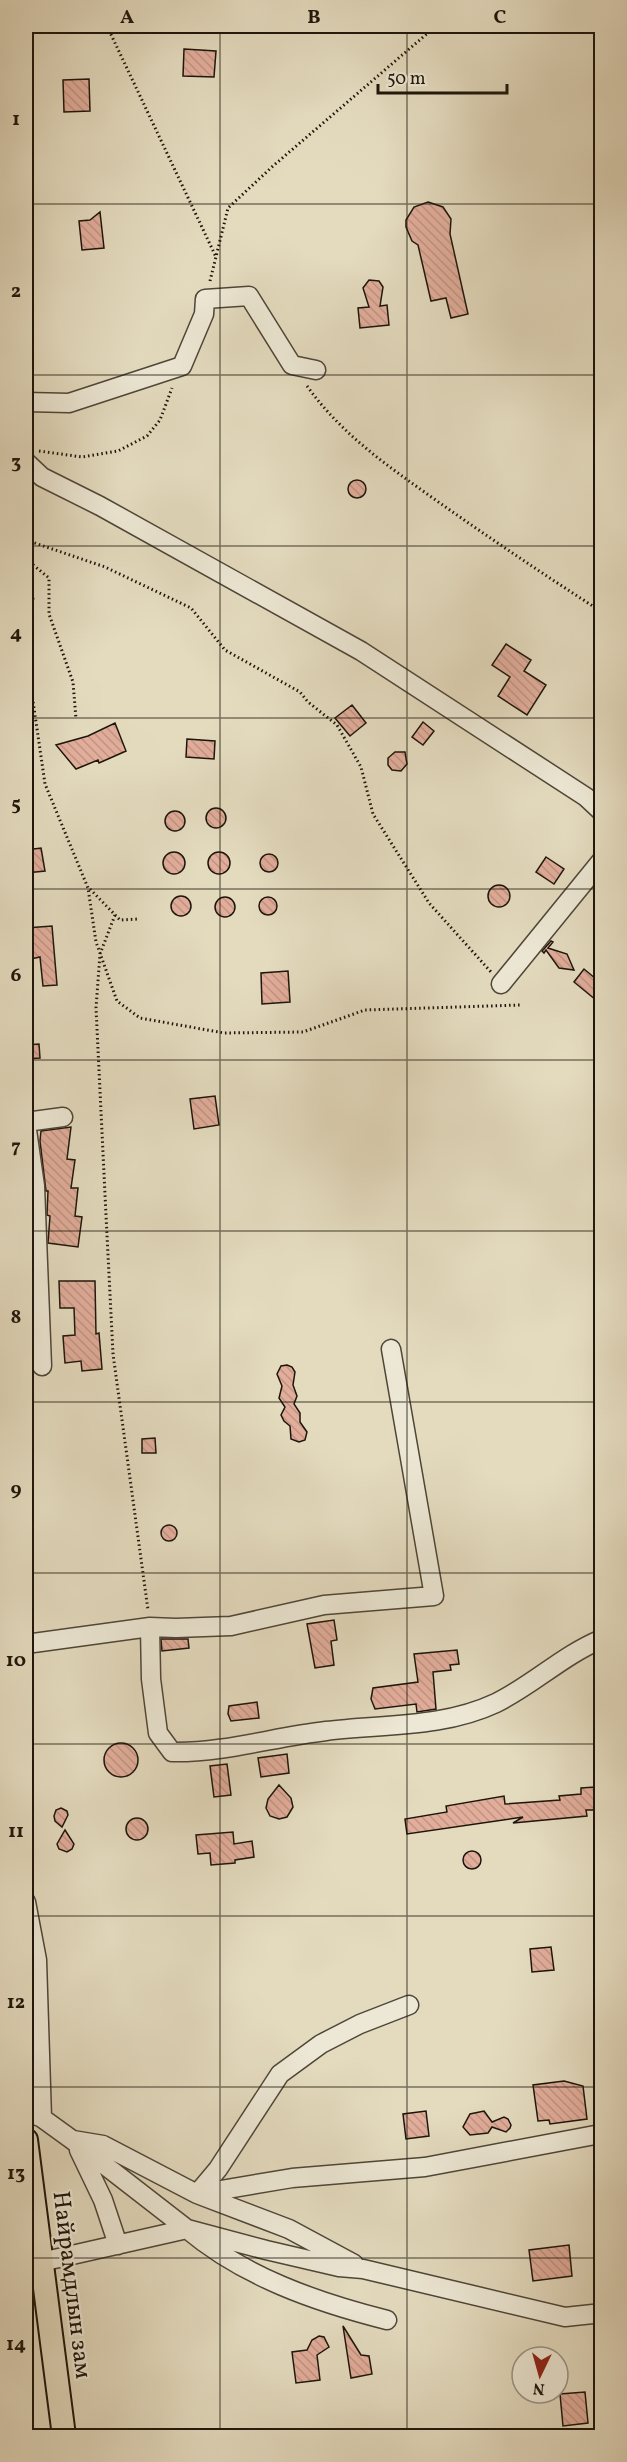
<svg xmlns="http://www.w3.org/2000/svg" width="627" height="2462" font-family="Vollkorn,serif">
<defs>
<pattern id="building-back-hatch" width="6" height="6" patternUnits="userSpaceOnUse" patternTransform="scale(1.5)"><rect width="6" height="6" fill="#e2ad9b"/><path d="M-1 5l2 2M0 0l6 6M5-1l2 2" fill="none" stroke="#c19484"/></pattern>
</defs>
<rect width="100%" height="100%" fill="#e4dbbf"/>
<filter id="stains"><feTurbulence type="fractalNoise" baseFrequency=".00333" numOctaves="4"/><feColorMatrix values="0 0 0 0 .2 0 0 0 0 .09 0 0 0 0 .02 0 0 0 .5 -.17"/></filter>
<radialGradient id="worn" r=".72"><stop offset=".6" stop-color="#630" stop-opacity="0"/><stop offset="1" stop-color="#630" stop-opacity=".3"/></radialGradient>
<!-- building -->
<path fill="url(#building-back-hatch)" stroke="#1c150b" stroke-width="1.5" d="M 184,49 L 216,51 L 214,77 L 183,76 Z
M 89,79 L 90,111 L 64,112 L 63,80 Z
M 428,202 L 443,207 L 451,219 L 450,234 L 468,314 L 451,318 L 446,298 L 431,301 L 418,245 L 412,241 L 406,227 L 406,220 L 414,207 Z
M 100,212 L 104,248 L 82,250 L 79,221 L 90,220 Z
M 369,280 L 379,281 L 383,287 L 380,306 L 387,305 L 389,325 L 360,328 L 358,308 L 369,307 L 363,288 Z
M348 489a9 9 0 1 1 18 0a9 9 0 1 1-18 0Z
M 506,644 L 531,660 L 524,671 L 546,685 L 527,715 L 498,696 L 510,677 L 492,665 Z
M 352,705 L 366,723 L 350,736 L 335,718 Z
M 423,722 L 434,731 L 423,745 L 412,737 Z
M 115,723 L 126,751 L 99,763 L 98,760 L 76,769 L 56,745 L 88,736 Z
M 187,739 L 215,741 L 214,759 L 186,757 Z
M 395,752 L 405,752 L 407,764 L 401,771 L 392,770 L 388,765 L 388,758 Z
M206 818a10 10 0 1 1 20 0a10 10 0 1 1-20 0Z
M165 821a10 10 0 1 1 20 0a10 10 0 1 1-20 0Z
M 41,848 L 45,871 L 26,873 L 26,850 Z
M208 863a11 11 0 1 1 22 0a11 11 0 1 1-22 0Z
M163 863a11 11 0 1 1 22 0a11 11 0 1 1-22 0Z
M260 863a9 9 0 1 1 18 0a9 9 0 1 1-18 0Z
M 546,857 L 564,869 L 554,884 L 536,872 Z
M488 896a11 11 0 1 1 22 0a11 11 0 1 1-22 0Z
M171 906a10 10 0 1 1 20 0a10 10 0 1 1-20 0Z
M259 906a9 9 0 1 1 18 0a9 9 0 1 1-18 0Z
M215 907a10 10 0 1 1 20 0a10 10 0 1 1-20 0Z
M 52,926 L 57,985 L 43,986 L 40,957 L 26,960 L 26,928 Z
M 551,941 L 553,942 L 548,948 L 567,954 L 574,970 L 559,968 L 546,950 L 544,953 L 542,951 Z
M 584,969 L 602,984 L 602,1005 L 574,982 Z
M 288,971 L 290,1002 L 262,1004 L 261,973 Z
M 39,1044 L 40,1058 L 26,1059 L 26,1045 Z
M 215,1096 L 219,1125 L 194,1129 L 190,1099 Z
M 71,1127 L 67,1159 L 75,1160 L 71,1188 L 78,1188 L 75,1216 L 82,1217 L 78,1247 L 48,1243 L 50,1216 L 47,1215 L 48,1191 L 46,1191 L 40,1141 L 41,1131 Z
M 59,1281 L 95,1281 L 96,1334 L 99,1333 L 102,1369 L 82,1371 L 81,1361 L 65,1363 L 63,1336 L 75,1335 L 74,1308 L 60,1308 Z
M 287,1365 L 292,1367 L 295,1372 L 293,1385 L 297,1396 L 294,1404 L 300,1413 L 300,1422 L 307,1432 L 305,1440 L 299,1442 L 291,1439 L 290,1426 L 284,1421 L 281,1415 L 285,1407 L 279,1398 L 282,1386 L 277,1374 L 281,1366 Z
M 155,1438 L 156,1453 L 142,1453 L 142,1439 Z
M161 1533a8 8 0 1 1 16 0a8 8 0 1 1-16 0Z
M 334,1620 L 337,1640 L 331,1641 L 334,1665 L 315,1668 L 307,1624 Z
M 161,1639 L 188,1639 L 189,1648 L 162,1651 Z
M 457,1650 L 459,1664 L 450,1665 L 451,1670 L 433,1672 L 436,1709 L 417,1712 L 416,1704 L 375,1709 L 371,1699 L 373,1688 L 418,1682 L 414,1654 Z
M 257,1702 L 259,1718 L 231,1721 L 228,1714 L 229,1706 Z
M104 1760a17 17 0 1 1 34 0a17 17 0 1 1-34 0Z
M 287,1754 L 289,1773 L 261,1777 L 258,1758 Z
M 227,1764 L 231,1795 L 214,1797 L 210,1766 Z
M 279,1785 L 291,1798 L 293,1807 L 287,1817 L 279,1819 L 270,1816 L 266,1808 L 268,1799 Z
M 595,1787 L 597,1810 L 586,1810 L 587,1816 L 513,1823 L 523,1817 L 407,1834 L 405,1819 L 447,1812 L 446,1806 L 504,1796 L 505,1804 L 560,1800 L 559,1796 L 581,1794 L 581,1788 Z
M 61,1808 L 67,1811 L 68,1815 L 62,1827 L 55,1821 L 54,1816 L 56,1810 Z
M126 1829a11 11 0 1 1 22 0a11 11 0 1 1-22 0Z
M 65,1830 L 74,1844 L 72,1849 L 67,1852 L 59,1849 L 57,1844 Z
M 233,1832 L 234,1844 L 252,1841 L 254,1857 L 235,1860 L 235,1863 L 211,1865 L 210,1853 L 198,1854 L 196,1835 Z
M463 1860a9 9 0 1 1 18 0a9 9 0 1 1-18 0Z
M 551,1947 L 554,1970 L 532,1972 L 530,1949 Z
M 564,2081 L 583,2086 L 587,2119 L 550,2124 L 549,2120 L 538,2121 L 533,2085 Z
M 426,2111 L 429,2136 L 406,2139 L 403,2114 Z
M 484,2111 L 492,2122 L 504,2117 L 508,2119 L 511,2125 L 510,2128 L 506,2132 L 492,2127 L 488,2133 L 470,2135 L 463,2127 L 470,2114 Z
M 569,2245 L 572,2276 L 533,2281 L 529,2250 Z
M 343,2326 L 361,2355 L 369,2356 L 372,2374 L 351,2378 Z
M 319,2336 L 324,2337 L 329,2347 L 317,2355 L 320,2380 L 296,2383 L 292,2352 L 307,2350 L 312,2340 Z
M 585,2392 L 588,2423 L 563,2426 L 560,2394 Z"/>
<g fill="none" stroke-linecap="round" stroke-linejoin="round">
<defs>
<path id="minor" d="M 26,402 L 69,403 L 182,366 L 204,314 L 205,299 L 249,296 L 292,365 L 316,370
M 26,462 L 42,477 L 100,506 L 361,651 L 586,797 L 602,812
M 501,984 L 602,860
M 26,1122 L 63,1117
M 26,1123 L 35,1186 L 42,1366
M 150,1627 L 151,1679 L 158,1733 L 172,1752 C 224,1753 274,1737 326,1731 C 383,1724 443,1728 496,1703 C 533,1685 563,1655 602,1639
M 26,1644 L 150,1627 L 176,1628 L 231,1626 L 324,1605 L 434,1596 L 391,1349
M 26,1902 L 37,1960 L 42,2118
M 26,2111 L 42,2118 L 71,2139 L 187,2229 L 266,2250 L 339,2267 L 363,2269 L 565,2317 L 602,2313
M 73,2140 L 103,2145 L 197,2194 L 289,2229 L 354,2264
M 79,2150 L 103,2200 L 118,2245
M 197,2194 L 292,2178 L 425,2167 L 595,2135
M 197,2194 L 218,2169 L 280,2074 L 321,2044 L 360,2024 L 409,2005
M 41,2262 L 187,2229 C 244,2277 316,2302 387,2320"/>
<path id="major" d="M 26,2140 L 64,2436"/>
</defs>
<!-- minor casing -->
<use href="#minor" stroke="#4e4638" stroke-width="21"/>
<!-- major casing -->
<use href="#major" stroke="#1c150b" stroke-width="26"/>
<!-- path -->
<path stroke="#1c150b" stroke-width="3" stroke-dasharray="1.5 3" stroke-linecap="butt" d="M 107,26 L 216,257
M 210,281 L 228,208 L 273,166 L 436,26
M 307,386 C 343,436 388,466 437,501 C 491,539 546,576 602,612
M 39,451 L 82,457 L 118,451 L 147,436 L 160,420 L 172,388
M 26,540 L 105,567 L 191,608 L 225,650 L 300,692 L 308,702 L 337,725 L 361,767 L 373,814 L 429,903 L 491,972
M 26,559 L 49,578 L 49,614 L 73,682 L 76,719
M 26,567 L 33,599 L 26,632
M 26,653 L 45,784 L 88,888 L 96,942 L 117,1001 L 140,1018 L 224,1033 L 303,1032 L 365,1010 L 520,1005
M 90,889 L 120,920 L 138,919
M 115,915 L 100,954 L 96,1008 L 106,1215 L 113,1354 L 148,1610"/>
<!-- minor -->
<use href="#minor" stroke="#ede8d5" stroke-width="18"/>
<!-- major -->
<use href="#major" stroke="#e4dbbf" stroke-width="22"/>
</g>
<!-- grid -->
<path fill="none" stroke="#1c150b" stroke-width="1.5" stroke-opacity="0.55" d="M 220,26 L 220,2436M 407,26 L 407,2436M 26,204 L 602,204M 26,375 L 602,375M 26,546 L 602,546M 26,718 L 602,718M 26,889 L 602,889M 26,1060 L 602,1060M 26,1231 L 602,1231M 26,1402 L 602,1402M 26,1573 L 602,1573M 26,1744 L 602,1744M 26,1916 L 602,1916M 26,2087 L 602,2087M 26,2258 L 602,2258"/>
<g text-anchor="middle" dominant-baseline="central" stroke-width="4.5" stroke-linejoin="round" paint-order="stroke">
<!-- street labels -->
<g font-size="24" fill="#1c150b" stroke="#ede8d5">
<text transform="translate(71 2285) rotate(83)">Найрамдлын зам</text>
</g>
</g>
<!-- margin -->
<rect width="627" height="2462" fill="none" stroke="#e4dbbf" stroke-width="66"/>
<!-- north arrow -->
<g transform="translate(540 2375) rotate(185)"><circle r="28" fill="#ede8d5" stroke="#999484" stroke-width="1.5"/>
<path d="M0-4.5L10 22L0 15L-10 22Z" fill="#8f2418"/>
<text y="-9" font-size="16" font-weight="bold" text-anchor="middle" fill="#1c150b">N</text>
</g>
<!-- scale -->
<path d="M378 84v9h129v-9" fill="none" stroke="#1c150b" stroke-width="3"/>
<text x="387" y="84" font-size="18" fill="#1c150b" stroke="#ede8d5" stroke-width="4.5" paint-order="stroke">50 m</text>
<rect x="33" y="33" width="561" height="2396" fill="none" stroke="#1c150b" stroke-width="2"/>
<g font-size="20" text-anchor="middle" font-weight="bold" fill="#1c150b">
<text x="127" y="23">A</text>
<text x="314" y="23">B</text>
<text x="500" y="23">C</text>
<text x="16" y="125">1</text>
<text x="16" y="297">2</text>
<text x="16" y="468">3</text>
<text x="16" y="639">4</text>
<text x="16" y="810">5</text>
<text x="16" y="981">6</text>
<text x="16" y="1152">7</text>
<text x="16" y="1323">8</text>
<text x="16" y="1495">9</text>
<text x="16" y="1666">10</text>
<text x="16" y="1837">11</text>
<text x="16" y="2008">12</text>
<text x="16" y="2179">13</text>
<text x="16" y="2350">14</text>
</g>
<rect width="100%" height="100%" filter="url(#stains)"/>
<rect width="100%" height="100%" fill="url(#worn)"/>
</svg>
